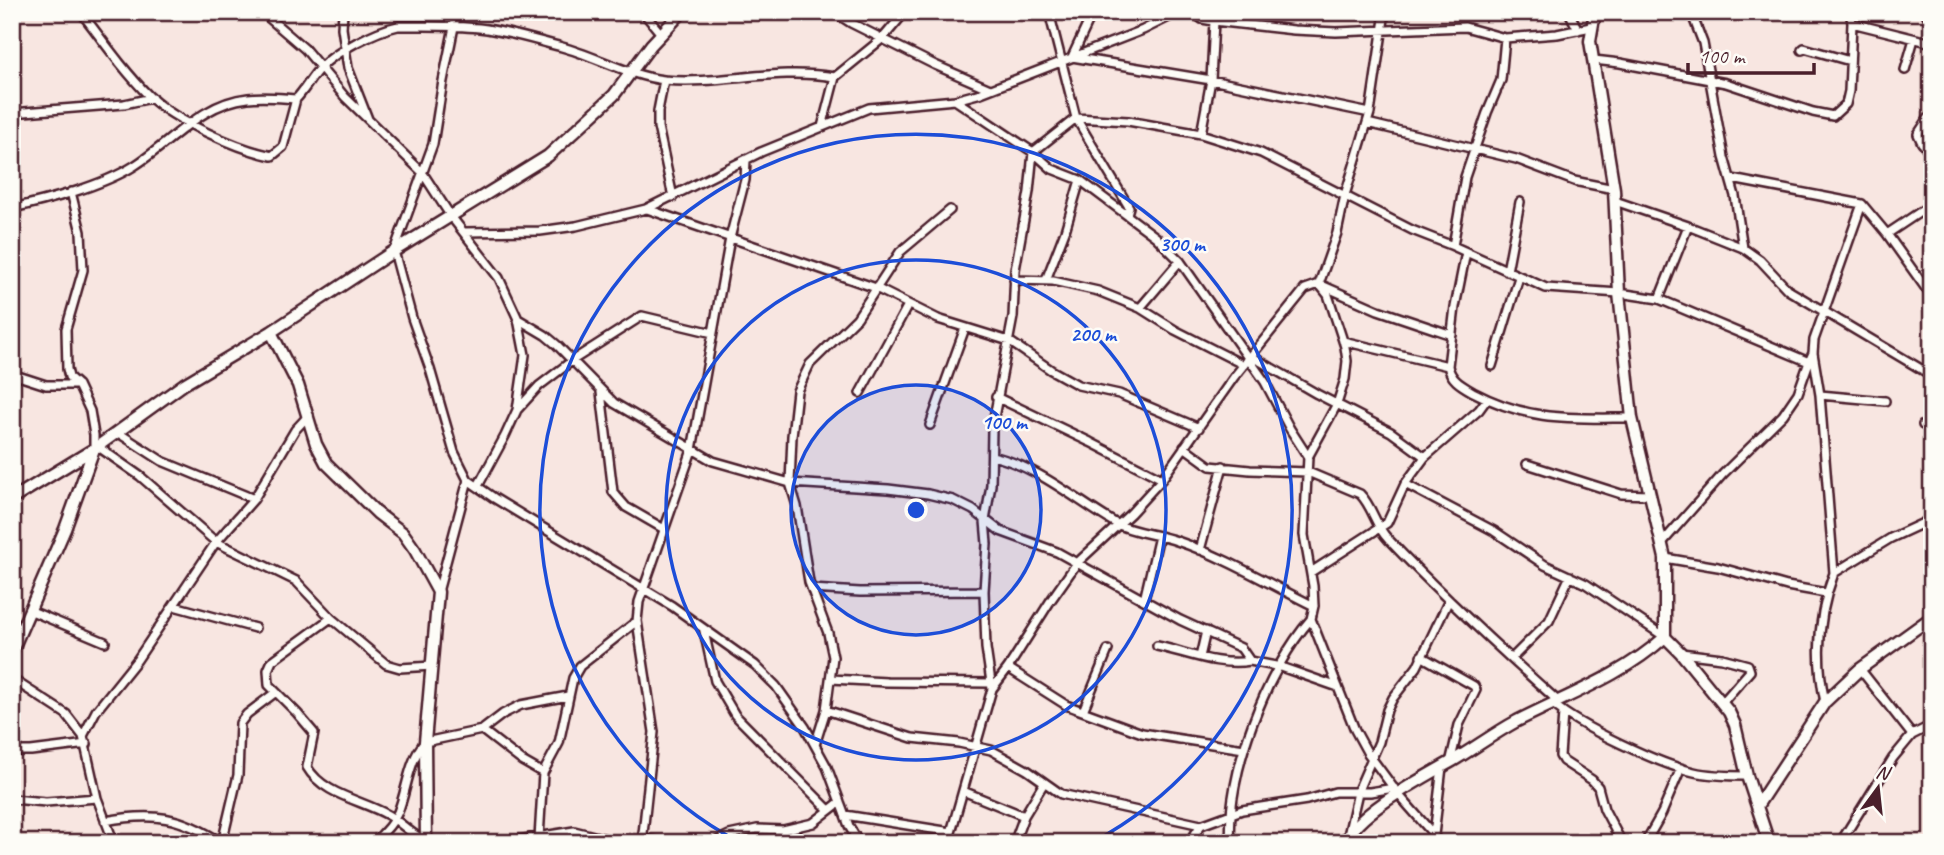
<svg xmlns="http://www.w3.org/2000/svg" width="1944" height="855" font-family="Caveat,sans-serif">
<rect width="100%" height="100%" fill="#f8e6e1"/>
<filter id="ink" filterUnits="userSpaceOnUse"><feTurbulence type="fractalNoise" baseFrequency=".0143" numOctaves="2"/><feDisplacementMap in="SourceGraphic" scale="14" xChannelSelector="R" yChannelSelector="G"/><feConvolveMatrix kernelMatrix="1 2 1 2 8 2 1 2 1" color-interpolation-filters="sRGB"/></filter>
<g filter="url(#ink)">
<g fill="none" stroke-linecap="round" stroke-linejoin="round">
<defs>
<path id="street" d="M 81,12 C 103,41 124,71 150,97 C 175,121 238,149 272,156 L 283,147 L 296,99
M 262,12 L 305,49 L 345,97 L 422,172 L 450,215 L 499,278 L 518,319 L 525,355 L 517,410 L 505,436 L 478,486
M 343,12 L 342,28 L 348,68 L 368,119
M 457,12 L 443,81 L 433,144 L 394,251 L 412,318 L 430,369 L 454,452 L 468,480 L 494,498 L 672,606 L 755,665 L 776,686 L 805,727 L 827,767 L 849,826 L 859,843
M 643,12 L 662,35
M 834,12 L 851,23 L 935,65 L 990,89
M 1049,12 L 1076,118 L 1129,207 L 1127,214
M 1093,12 L 1072,57 L 1211,80 L 1370,113
M 1192,12 L 1202,19 L 1214,21 L 1294,30 L 1336,32 L 1465,27 L 1505,38 L 1557,34 L 1591,27
M 1569,12 L 1578,30
M 1691,12 L 1703,43 L 1724,157 L 1735,196 L 1743,248
M 1852,23 L 1932,43
M 1802,50 L 1804,48 L 1850,61
M 1594,60 L 1620,63 L 1726,83 L 1813,112 L 1833,116 L 1846,104 L 1849,91 L 1852,23 L 1850,12
M 1905,70 L 1914,39
M 664,80 L 658,111 L 658,127 L 673,197
M 955,100 L 1033,152 L 1052,169 L 1080,180 L 1156,237 L 1180,261 L 1265,382 L 1290,429 L 1308,457
M 12,113 L 124,104 L 152,98
M 1932,113 L 1918,134 L 1922,143 L 1932,154
M 1367,123 L 1516,159 L 1574,181 L 1614,189
M 822,127 L 835,77 L 883,38 L 905,12
M 1201,134 L 1211,80 L 1214,21
M 1732,179 L 1862,204 L 1887,234 L 1932,297
M 71,192 L 81,232 L 83,270 L 66,329 L 67,369 L 69,377 L 78,385 L 90,411 L 94,435 L 94,449
M 1615,201 L 1688,226 L 1743,248 L 1760,260 L 1788,290 L 1926,372
M 12,208 C 47,201 104,185 134,166 C 171,143 201,103 248,98 C 264,96 280,98 296,99 C 305,90 311,77 320,68 C 336,51 375,31 398,26 C 425,26 452,25 479,28 C 506,31 535,40 562,47 C 595,56 630,76 664,80 C 722,85 775,67 835,77
M 647,209 L 876,288 L 938,319 L 1009,341 L 1051,370 L 1078,385 L 1119,394 L 1199,428
M 464,232 L 540,231 L 576,226 L 646,209 L 761,152 L 869,108 L 955,100 L 981,93 L 1143,30 L 1179,12
M 1887,234 L 1932,204
M 1453,246 L 1465,177 L 1487,113 L 1501,80 L 1505,38
M 1466,252 L 1455,307 L 1448,366 C 1451,380 1461,385 1473,392 C 1530,422 1571,418 1632,418
M 1507,271 L 1520,202
M 1014,280 L 1053,281 L 1098,291 L 1140,308 L 1175,330 L 1244,365
M 1046,280 L 1065,231 L 1080,180
M 1319,284 L 1337,233 L 1345,195 L 1370,113 L 1385,12
M 1320,285 L 1328,295 L 1345,347 L 1347,361 L 1345,379 L 1337,404 L 1308,457 L 1304,535 L 1313,586 L 1314,606 L 1311,619 L 1355,730 L 1367,752 L 1398,794 L 1434,835 L 1438,843
M 1659,299 L 1688,226
M 1140,308 L 1180,261
M 518,319 L 545,335 L 557,345 L 614,403 L 713,461 L 790,483 L 888,489 L 928,494 L 953,500 L 973,510 L 1000,531 L 1057,552 L 1180,620 L 1241,648 L 1250,661 L 1281,667 L 1338,687
M 1343,341 L 1448,366
M 1251,356 L 1317,394 L 1391,432 L 1425,457
M 1492,366 L 1519,277
M 12,374 L 46,385 L 78,385
M 601,392 L 613,492 L 626,507 L 664,529
M 860,393 L 908,305
M 1820,395 L 1885,401
M 996,397 L 1090,442 L 1162,479
M 517,410 L 539,386 L 573,360 L 642,316 L 713,333
M 930,425 L 965,328
M 1923,425 L 1932,421
M 117,432 L 162,461 L 254,499
M 97,446 L 140,476 L 216,542 L 296,581 L 331,618 L 386,664 L 400,668 L 432,666
M 1184,447 L 1210,466 L 1250,470 L 1308,472 L 1360,494 C 1373,507 1375,526 1388,539 C 1442,596 1501,650 1559,702
M 992,456 C 1039,467 1074,499 1115,523 C 1133,533 1158,534 1177,541 C 1225,557 1269,584 1314,606
M 1527,464 L 1621,494 L 1649,495
M 1405,484 L 1494,531 L 1545,565 L 1586,584 L 1665,637
M 1662,543 L 1723,474 L 1783,415 L 1798,393 L 1809,362
M 1200,550 L 1223,466
M 1665,558 L 1718,567 L 1787,586 L 1826,593
M 1311,572 L 1387,523 L 1405,484 L 1425,457 L 1479,410 L 1487,399
M 1834,573 L 1891,538 L 1932,519
M 812,589 L 860,592 L 984,591
M 438,592 L 468,480
M 1144,600 L 1159,536
M 174,606 L 255,628
M 29,610 L 105,642
M 331,618 L 272,661 L 268,670 L 269,685 L 297,713 L 314,733 L 307,767 C 323,795 362,800 388,815 C 404,824 415,840 435,843
M 704,631 L 715,681 L 735,715 L 829,810
M 1157,646 C 1186,652 1220,667 1250,661
M 1681,653 L 1722,658 L 1748,665 L 1750,671 L 1722,703
M 1421,656 L 1474,686 L 1476,690 L 1459,725 L 1450,763
M 1200,657 L 1206,631
M 1512,658 L 1549,621 L 1570,576
M 1008,668 L 1066,705 L 1142,733 L 1244,749
M 1860,669 L 1912,735
M 12,679 L 66,714 L 83,736 L 97,798 L 114,843
M 831,679 L 887,682 L 991,683
M 992,689 L 1008,668 L 1051,600 L 1077,563 L 1131,513 L 1162,479 L 1234,377 L 1305,289 L 1319,284 L 1378,310 L 1452,335
M 1825,702 C 1815,657 1818,615 1834,573 L 1820,395 L 1813,353 L 1814,340 L 1862,204
M 1553,704 C 1580,727 1659,764 1694,772 C 1711,776 1730,776 1747,776
M 826,710 L 912,738 L 959,743 L 991,750 L 1027,770 L 1061,794 L 1201,825 L 1242,810 L 1307,800 L 1335,792 L 1370,792 L 1394,788
M 1083,711 L 1108,650
M 1563,713 L 1560,756 L 1563,761 L 1592,780 L 1598,787 L 1604,809 L 1622,843
M 482,730 L 522,761 L 543,773
M 83,736 L 96,711 L 137,660 L 216,542 L 254,499 L 295,430 L 309,415
M 815,745 L 826,710 L 833,657 L 828,633 L 809,582 L 797,506 L 790,483 L 792,436 L 797,391 L 810,364 L 857,318 L 900,252 L 950,210
M 12,751 L 31,751 L 87,744
M 963,791 L 1024,816
M 12,799 L 46,802 L 97,798
M 845,815 L 951,832
M 105,821 C 154,812 180,816 222,843
M 1349,831 L 1359,788 L 1379,742 L 1387,710 L 1393,698 L 1417,667 L 1449,600
M 1434,835 L 1442,767
M 539,838 L 543,773 L 559,743 L 573,678 L 580,666 L 637,621
M 642,839 L 671,843
M 222,843 L 238,775 L 240,723 L 247,714 L 276,692
M 373,843 C 383,834 393,824 398,812 C 407,790 409,759 425,742 L 482,730 L 503,714 L 521,705 L 568,696
M 452,843 L 512,841 L 574,831 L 622,843
M 642,843 L 654,732 L 637,621 L 639,602 L 692,450 L 730,238 L 745,180 L 746,160
M 713,843 L 729,835 L 757,829 L 783,830 L 813,823 L 840,802
M 948,843 L 992,689 L 986,648 L 984,591 L 987,544 L 985,521 L 991,485 L 992,428 L 1013,317 L 1015,270 L 1029,192 L 1033,152 L 1076,118 L 1128,121 L 1201,134 L 1261,153 L 1412,230 L 1453,246 L 1546,288 L 1619,293 L 1659,299 L 1809,362 L 1813,353
M 1014,843 L 1024,816 L 1044,783
M 1189,843 L 1201,825
M 1231,843 C 1225,776 1267,669 1311,619
M 1645,843 L 1662,813 L 1681,768
M 1840,843 L 1893,758 L 1912,735 L 1932,725"/>
<path id="secondary" d="M 1927,12 L 1932,22
M 271,332 L 298,385 L 316,444 L 326,463 L 377,513 L 403,533 L 415,550 L 438,592 L 425,742 L 426,843
M 12,499 L 94,449 L 184,384 L 271,332 L 394,251 L 548,156 L 614,95 L 651,45 L 682,12
M 1665,637 L 1681,653 L 1729,712 L 1735,725 L 1747,776 L 1769,843
M 12,651 L 65,529 L 94,449
M 1757,806 L 1825,702 L 1860,669 L 1932,617
M 1345,843 C 1355,814 1421,779 1449,763 C 1472,750 1493,734 1517,721 C 1568,695 1622,676 1665,637 L 1665,558 L 1632,418 L 1619,293 L 1614,189 L 1590,41 L 1595,12"/>
</defs>
<!-- street casing -->
<use href="#street" stroke="#4a1f2b" stroke-width="12"/>
<!-- secondary casing -->
<use href="#secondary" stroke="#4a1f2b" stroke-width="15"/>
<!-- street -->
<use href="#street" stroke="#fdfcf7" stroke-width="7"/>
<!-- secondary -->
<use href="#secondary" stroke="#fdfcf7" stroke-width="10"/>
</g>
</g>
<!-- distance rings -->
<circle cx="916" cy="510" r="125" fill="#1d4ed8" fill-opacity=".12"/>
<g fill="none" stroke="#1d4ed8" stroke-width="3.5">
<circle cx="916" cy="510" r="125"/>
<circle cx="916" cy="510" r="250"/>
<path d="M739 842A376 376 0 1 1 1093 842"/>
</g>
<circle cx="916" cy="510" r="10" fill="#1d4ed8" stroke="#fdfcf7" stroke-width="3.5"/>
<g font-size="21" text-anchor="middle" font-weight="bold" fill="#1d4ed8" stroke="#fdfcf7" stroke-width="5" stroke-linejoin="round" paint-order="stroke">
<text x="1182" y="251">300 m</text>
<text x="1093" y="341">200 m</text>
<text x="1004" y="429">100 m</text>
</g>
<!-- margin -->
<rect width="1944" height="855" fill="none" stroke="#fdfcf7" stroke-width="42"/>
<rect x="21" y="21" width="1902" height="813" fill="none" stroke="#4a1f2b" stroke-width="2.5" filter="url(#ink)"/>
<!-- north arrow -->
<g transform="translate(1878 788) rotate(15)" stroke="#fdfcf7" stroke-width="5" paint-order="stroke">
<path d="M0-5L12 26L0 18L-12 26Z" fill="#4a1f2b"/>
<text y="-10" font-size="19" font-weight="bold" text-anchor="middle" fill="#4a1f2b">N</text>
</g>
<!-- scale -->
<path d="M1688 63v10h126v-10" fill="none" stroke="#4a1f2b" stroke-width="3.5"/>
<text x="1699" y="63" font-size="21" fill="#4a1f2b" stroke="#fdfcf7" stroke-width="5" paint-order="stroke">100 m</text>
</svg>
